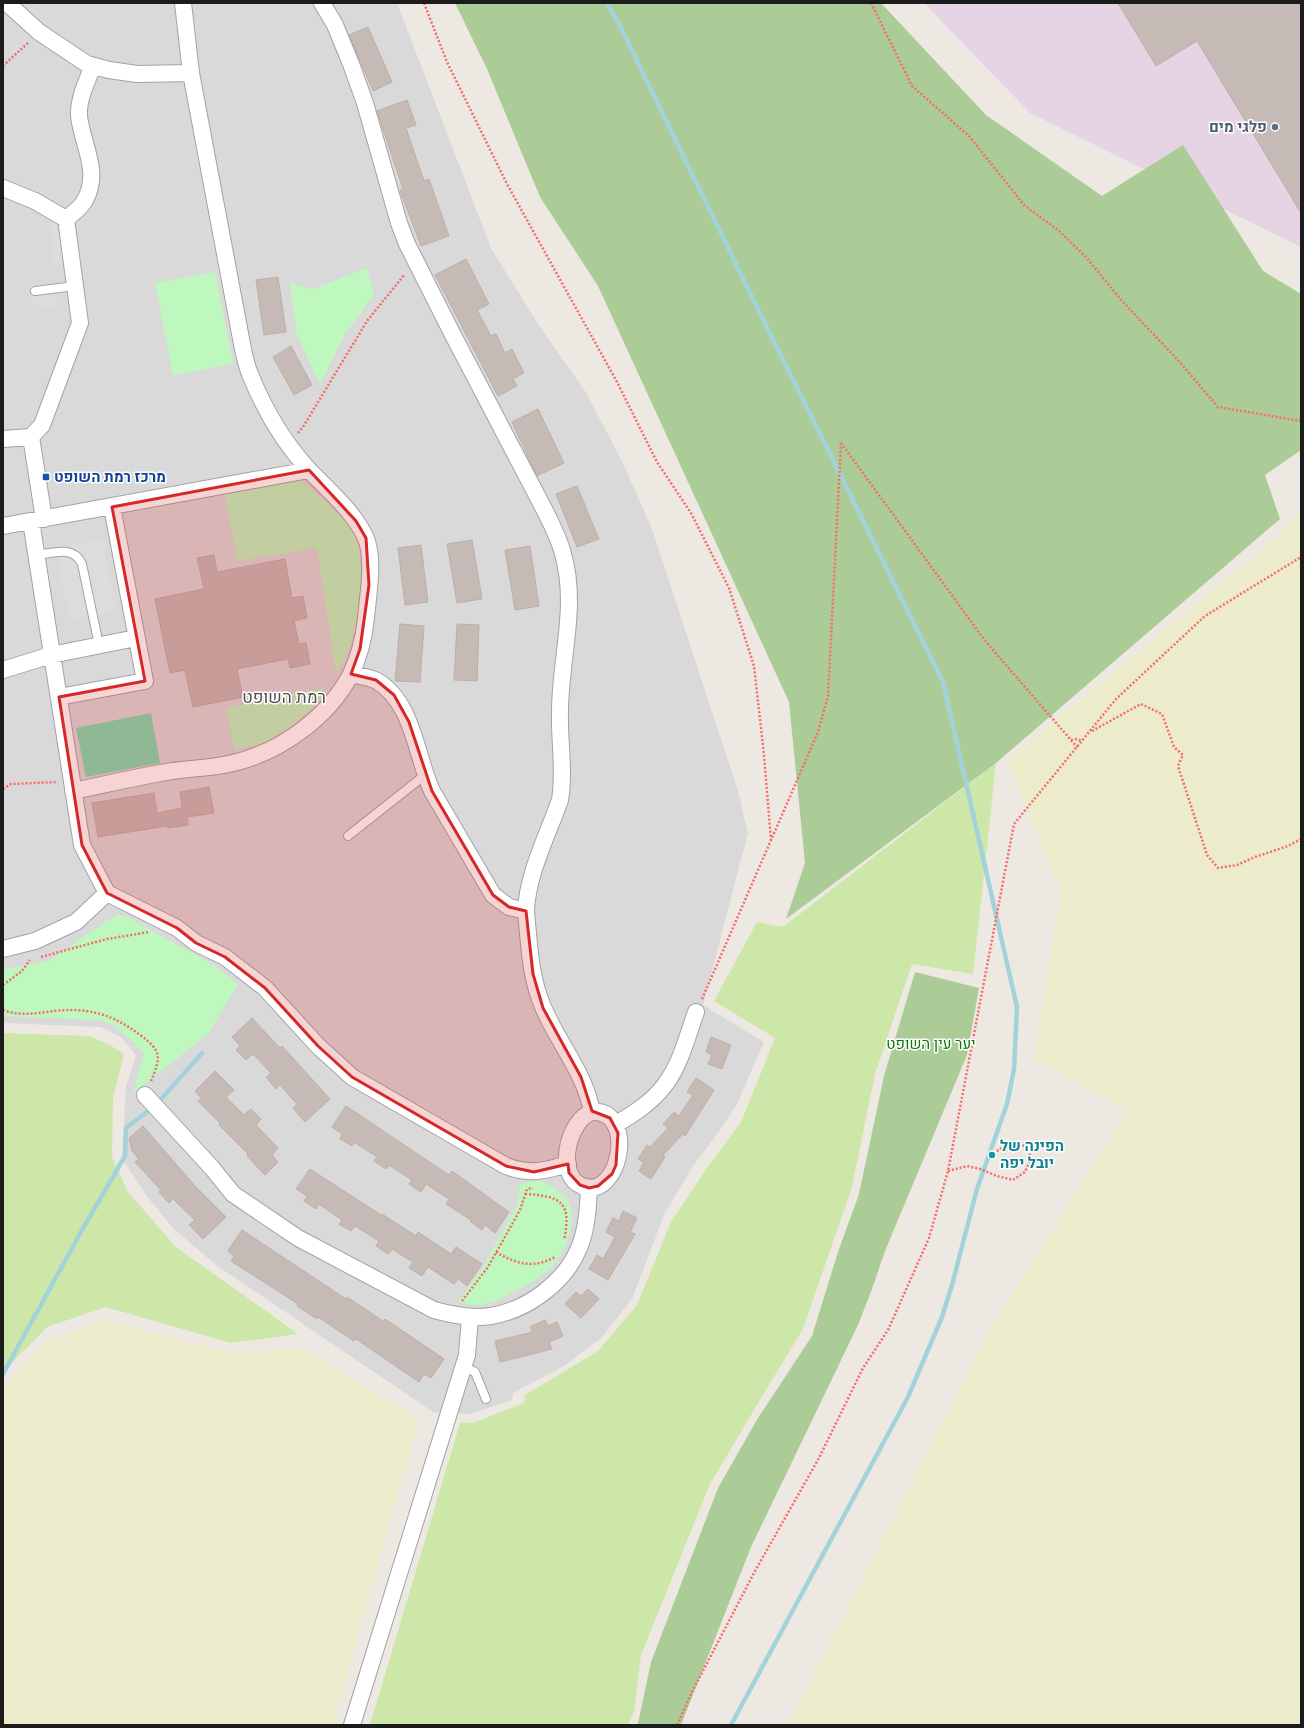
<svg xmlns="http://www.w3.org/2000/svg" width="1304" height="1728" font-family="Figtree,Heebo,sans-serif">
<rect width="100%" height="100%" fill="#ede8e2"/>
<!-- residential -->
<path fill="#dad9d9" d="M 3,3 L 397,3 L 491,248 L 538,324 L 585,391 L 621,459 L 652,529 L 738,791 L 748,833 L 703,1005 L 764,1042 L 737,1104 L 720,1130 L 693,1166 L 664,1215 L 632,1299 L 601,1338 L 564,1366 L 513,1393 L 512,1400 L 471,1414 L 433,1412 L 216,1265 L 174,1229 L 149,1199 L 122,1159 L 126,1087 L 136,1055 L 121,1037 L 101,1027 L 3,1023 Z"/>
<!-- industrial -->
<path fill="#e6d4e5" d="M 924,3 L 1301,3 L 1301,247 L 1030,113 Z"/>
<!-- farmland -->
<path fill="#ececcd" d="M 1301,510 L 1301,1725 L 788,1725 L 992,1325 L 1128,1111 L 1034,1059 L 1061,892 L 1007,760 L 1282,533 Z
M 104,1320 L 234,1354 L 301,1348 L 419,1419 L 333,1725 L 3,1725 L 3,1388 L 46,1342 Z"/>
<!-- grass -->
<path fill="#cde7a8" d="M 996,763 L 973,974 L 912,964 L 875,1074 L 852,1187 L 803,1329 L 767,1388 L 710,1484 L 641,1655 L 634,1712 L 628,1725 L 370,1725 L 460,1423 L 473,1423 L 524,1403 L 525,1395 L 598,1351 L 637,1305 L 671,1222 L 707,1168 L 741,1122 L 775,1038 L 714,1001 L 757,922 L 783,927 Z
M 3,1033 L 90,1036 L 110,1045 L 124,1054 L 113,1098 L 112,1157 L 128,1192 L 176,1247 L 298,1334 L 231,1343 L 106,1307 L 47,1327 L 3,1372 Z"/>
<!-- forest -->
<path fill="#accc97" d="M 455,3 L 881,3 L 986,115 L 1102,196 L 1183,145 L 1263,271 L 1301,294 L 1301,450 L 1265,475 L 1280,519 L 996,763 L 786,919 L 805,863 L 789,702 L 598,286 L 540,197 L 487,69 Z
M 915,972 L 979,988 L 967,1055 L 885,1251 L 872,1289 L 858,1325 L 751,1547 L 681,1725 L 637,1725 L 639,1719 L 651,1662 L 718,1488 L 758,1418 L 812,1336 L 838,1252 L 859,1194 L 884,1076 Z"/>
<!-- park -->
<path fill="#bff8be" d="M 367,268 L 374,295 L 345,334 L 320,384 L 297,335 L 290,283 L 313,289 Z
M 215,272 L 233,364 L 173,375 L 155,283 Z
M 300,480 C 316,495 336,509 349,526 C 369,552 360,616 350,646 C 347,655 341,664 336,673 L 317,548 L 238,561 L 224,492 Z
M 323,688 L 318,702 L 294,724 L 265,742 L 235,750 L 226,708 Z
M 119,915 L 127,917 L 214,965 L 238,984 L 208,1034 L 133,1093 L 144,1053 L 116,1026 L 100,1020 L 3,1016 L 3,970 L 50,960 L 108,920 Z
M 540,1180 C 549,1185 558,1189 565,1197 C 580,1215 567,1247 555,1262 C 543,1277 524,1287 507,1295 C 499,1299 489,1304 479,1305 C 472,1306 464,1303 458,1302 L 481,1271 L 517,1205 L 520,1184 Z"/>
<!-- pitch -->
<path fill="#80dcb0" d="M 151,713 L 160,763 L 86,777 L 76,728 Z"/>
<!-- parking -->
<path fill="#dcdcdc" d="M 49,220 L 63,221 L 68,260 L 53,264 Z
M 54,283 L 56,309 L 35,310 L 29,285 Z
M 103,539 L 116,612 L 69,621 L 56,548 Z"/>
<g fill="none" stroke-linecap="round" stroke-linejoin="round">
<!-- stream -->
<path stroke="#a2d3db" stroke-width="4.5" d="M 607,3 L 621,28 L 753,299 L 943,682 L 1017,1007 L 1014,1069 L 1007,1104 L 977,1189 L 952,1285 L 942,1317 L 908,1397 L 731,1725
M 3,1374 L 82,1230 L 125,1156 L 126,1128 L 155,1106 L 202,1053"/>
</g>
<!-- building -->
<path fill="#c5bab5" stroke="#bfaea5" d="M 1118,3 L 1301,3 L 1301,213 L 1197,41 L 1156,66 Z
M 368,27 L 392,82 L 373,91 L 349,35 Z
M 407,100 L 416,125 L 406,128 L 424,181 L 429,179 L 449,236 L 421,246 L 400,190 L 403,189 L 377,111 Z
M 466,259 L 489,304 L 477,310 L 491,336 L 496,334 L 505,353 L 512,349 L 524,373 L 513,379 L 517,386 L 498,396 L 435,275 Z
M 278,277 L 286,332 L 264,335 L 256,280 Z
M 291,346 L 312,385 L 294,395 L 273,357 Z
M 538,409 L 564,463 L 537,476 L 512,422 Z
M 577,486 L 599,539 L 577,547 L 556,494 Z
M 472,540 L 482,599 L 457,603 L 447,544 Z
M 421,545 L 428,602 L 405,605 L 398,548 Z
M 530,546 L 539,606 L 515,610 L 505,550 Z
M 214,555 L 217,572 L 285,559 L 292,598 L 303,596 L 307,618 L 294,621 L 299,644 L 306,643 L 310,664 L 290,668 L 288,659 L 237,669 L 243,697 L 193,707 L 185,670 L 170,673 L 155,599 L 204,589 L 197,558 Z
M 400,624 L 424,626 L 420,682 L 395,681 Z
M 457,624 L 479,625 L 477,681 L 454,680 Z
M 209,787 L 214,813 L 187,817 L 188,825 L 168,828 L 167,826 L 98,837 L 92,803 L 154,793 L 157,813 L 182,808 L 180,792 Z
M 252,1018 L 280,1048 L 282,1046 L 330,1099 L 305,1122 L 293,1108 L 297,1104 L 280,1085 L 276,1089 L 266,1077 L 271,1073 L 253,1054 L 246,1060 L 236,1050 L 240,1046 L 232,1037 Z
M 711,1037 L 731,1045 L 722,1069 L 708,1064 L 712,1055 L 706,1052 Z
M 215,1071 L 234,1090 L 226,1097 L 244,1115 L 251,1109 L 261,1119 L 256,1125 L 278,1148 L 272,1155 L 278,1162 L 265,1175 L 247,1156 L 248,1154 L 219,1125 L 220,1123 L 198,1101 L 202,1099 L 195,1091 Z
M 696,1078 L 714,1090 L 685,1136 L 683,1134 L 663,1155 L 665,1157 L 651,1179 L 639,1171 L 644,1162 L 638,1159 L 647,1145 L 650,1147 L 668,1128 L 663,1124 L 674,1112 L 679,1116 L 693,1095 L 687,1092 Z
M 346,1106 L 449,1175 L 452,1171 L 509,1212 L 495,1233 L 485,1225 L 482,1230 L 470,1221 L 471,1220 L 446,1204 L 449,1199 L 426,1184 L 421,1192 L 409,1184 L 412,1180 L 389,1165 L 386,1169 L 374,1161 L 377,1157 L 354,1142 L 352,1146 L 340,1139 L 342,1134 L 332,1127 Z
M 143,1126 L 195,1186 L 226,1217 L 203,1239 L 189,1225 L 195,1220 L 173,1199 L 169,1203 L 159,1192 L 161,1190 L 135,1162 L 139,1159 L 132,1151 L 129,1138 Z
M 310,1169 L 381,1215 L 382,1214 L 416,1236 L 418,1232 L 451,1254 L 456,1247 L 482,1264 L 467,1286 L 458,1279 L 454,1284 L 428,1267 L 422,1276 L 409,1268 L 413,1262 L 392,1249 L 388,1254 L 376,1246 L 379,1241 L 355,1226 L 351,1231 L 339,1224 L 342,1220 L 319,1204 L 316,1209 L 304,1201 L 307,1196 L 296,1189 Z
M 623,1211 L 637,1218 L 630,1232 L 635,1234 L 608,1280 L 589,1269 L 597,1255 L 603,1259 L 615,1237 L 606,1232 L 613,1218 L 619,1221 Z
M 242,1230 L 346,1299 L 347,1297 L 383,1321 L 385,1319 L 444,1359 L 431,1378 L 424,1374 L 419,1382 L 356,1339 L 354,1341 L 318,1317 L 317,1319 L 297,1306 L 298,1304 L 231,1261 L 234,1256 L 228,1251 Z
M 588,1289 L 599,1299 L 581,1318 L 565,1304 L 576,1292 L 581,1296 Z
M 545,1320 L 548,1326 L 557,1322 L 563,1336 L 549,1342 L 552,1349 L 500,1362 L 495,1341 L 533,1332 L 530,1327 Z"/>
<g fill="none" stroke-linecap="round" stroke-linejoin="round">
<defs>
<path id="lane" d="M 35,291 L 75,286
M 36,555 C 54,553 73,545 82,564 L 99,645
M 348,836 L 425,775
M 464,1367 L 475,1372 L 486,1399"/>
<path id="street" d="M 7,3 L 39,32 L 87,64 L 109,70 L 137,74 L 191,73
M 322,3 L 335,25 L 351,64 L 365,103 L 399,223 L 407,244 L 454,337 L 544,509 C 551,523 559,538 563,554 C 578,606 560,659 560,712 C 559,741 565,770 560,800 C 548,834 527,875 526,911 C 529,943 530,977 543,1007 C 558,1043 585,1073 592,1112
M 3,188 L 35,201 L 66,219 L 80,323 L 42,425 L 31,437 L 3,439
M 66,219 C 72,214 82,207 85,200 C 101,172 82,144 79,116 C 78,99 87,81 93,66
M 31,437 L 44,519
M 31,521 L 82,845 L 107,893 L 177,928 L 196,943 L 225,957 L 265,988 L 318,1046 L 352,1077 L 506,1166 C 529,1175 545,1171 568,1164
M 3,526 L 309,470
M 3,670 L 51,655 L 136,638
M 351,674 C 359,676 370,677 377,681 C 413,702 416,756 432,791 L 493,895 L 509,907 L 526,911
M 59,697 L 145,681 L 112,507
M 73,791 C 103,785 132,778 161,773 C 185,768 209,769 233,763 C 280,752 328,718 351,674 C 359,657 364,637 366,618 C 368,595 375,557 365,536 C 352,510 329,491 309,470 C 284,443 264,409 250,374 C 246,365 244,354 242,344 L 191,73 L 183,3
M 3,949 L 35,941 L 76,922 L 107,893
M 145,1095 L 212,1168 L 233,1194 L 298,1238 L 434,1310 C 452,1315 471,1319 491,1316 C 528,1310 565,1282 579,1248 C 587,1229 588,1208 589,1188
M 592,1112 C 637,1108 621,1201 582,1186 C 555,1175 568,1120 592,1112 Z
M 615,1125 C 633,1114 651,1103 664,1086 C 680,1066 687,1037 696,1012
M 352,1725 L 467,1355 L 470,1317"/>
</defs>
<!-- lane casing -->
<use href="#lane" stroke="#a3a3a3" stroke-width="10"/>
<!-- street casing -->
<use href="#street" stroke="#a3a3a3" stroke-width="18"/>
<!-- path -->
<path stroke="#f76b69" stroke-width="2.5" stroke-dasharray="2 2" stroke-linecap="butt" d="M 424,3 L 447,62 L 507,184 L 617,382 L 657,462 L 691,513 L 729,588 L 754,666 L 764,755 L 771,840
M 871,3 L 912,86 L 969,136 L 1025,206 L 1058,230 L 1086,257 L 1122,301 L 1178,360 L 1218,407 L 1301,421
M 3,66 L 29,42
M 298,433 L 303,427 L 367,321 L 405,274
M 841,443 L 986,642 L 1077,747
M 1092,731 L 1141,704 L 1162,714 L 1174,747 L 1183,755 L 1178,766 L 1207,855 L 1218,868 L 1237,865 L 1255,857 L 1288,846 L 1301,839
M 1071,740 L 1076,739 L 1082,741
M 3,789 L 11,784 L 57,782
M 41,957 L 107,939 L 149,932
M 3,985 L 22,971 L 30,960
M 702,999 L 818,732 L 828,696 L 841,443
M 3,1010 C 24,1018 45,1011 67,1010 C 95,1009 118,1018 140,1035 C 162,1051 161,1057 151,1081
M 948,1171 L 967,1166 L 980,1169 L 997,1176 L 1013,1180 L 1025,1172 L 1031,1158 L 1027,1147 C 1011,1140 1005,1145 992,1155
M 525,1194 C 561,1196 572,1202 564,1240
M 496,1252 C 516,1264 534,1269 555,1257
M 462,1301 L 488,1267 L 520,1210 L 527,1189 L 533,1188
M 677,1725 L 692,1692 L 755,1571 L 819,1458 L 863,1368 L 888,1330 L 929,1238 L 948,1171 L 1014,824 L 1116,699 L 1205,616 L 1301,557"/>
<!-- lane -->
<use href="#lane" stroke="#fff" stroke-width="8"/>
<!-- street -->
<use href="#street" stroke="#fff" stroke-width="16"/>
</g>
<!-- marked area -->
<path fill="#d62828" fill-opacity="0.2" stroke="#d62828" stroke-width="3" stroke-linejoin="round" d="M 309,470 L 356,521 L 366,538 L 369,585 L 360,649 L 351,674 L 376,680 L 394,695 L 409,722 L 432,791 L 493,895 L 509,907 L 526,911 L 533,974 L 543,1008 L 581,1077 L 592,1111 L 610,1118 L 618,1133 L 616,1165 L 612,1174 L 598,1186 L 589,1188 L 580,1185 L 569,1173 L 568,1164 L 534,1172 L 506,1166 L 352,1077 L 318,1046 L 265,988 L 225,957 L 196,943 L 177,928 L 107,893 L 82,845 L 59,697 L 145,681 L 112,507 Z"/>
<!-- markers -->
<circle fill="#5c6f8a" stroke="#fff" stroke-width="1.5" cx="1275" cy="127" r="4"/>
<rect fill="#1a4fb4" stroke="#fff" stroke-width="1.5" x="42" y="473" width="8" height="8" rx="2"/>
<circle fill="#0f9aa8" stroke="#fff" stroke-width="1.5" cx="992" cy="1155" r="4"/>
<g text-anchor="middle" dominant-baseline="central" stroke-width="3" stroke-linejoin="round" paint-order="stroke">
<!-- service labels -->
<g font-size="15" font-weight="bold" fill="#4e5e75" stroke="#fff" text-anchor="end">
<text x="1267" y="127">פלגי מים</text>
</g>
<!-- transit labels -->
<g font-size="15" font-weight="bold" fill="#164399" stroke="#fff" text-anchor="start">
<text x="54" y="477">מרכז רמת השופט</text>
</g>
<!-- park labels -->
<g font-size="15" fill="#0e770d" stroke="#fff">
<text x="931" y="1044">יער עין השופט</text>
</g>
<!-- culture labels -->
<g font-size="15" font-weight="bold" fill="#0d838f" stroke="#fff" text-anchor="start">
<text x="1000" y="1146">הפינה של<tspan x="1000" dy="17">יובל יפה</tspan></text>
</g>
<!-- quarter labels -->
<g font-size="17" fill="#4f4f4f" stroke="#fff">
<text x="284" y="697">רמת השופט</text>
</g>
</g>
<!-- border -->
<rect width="1304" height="1728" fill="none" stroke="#1c1c1c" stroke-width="8"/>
</svg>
